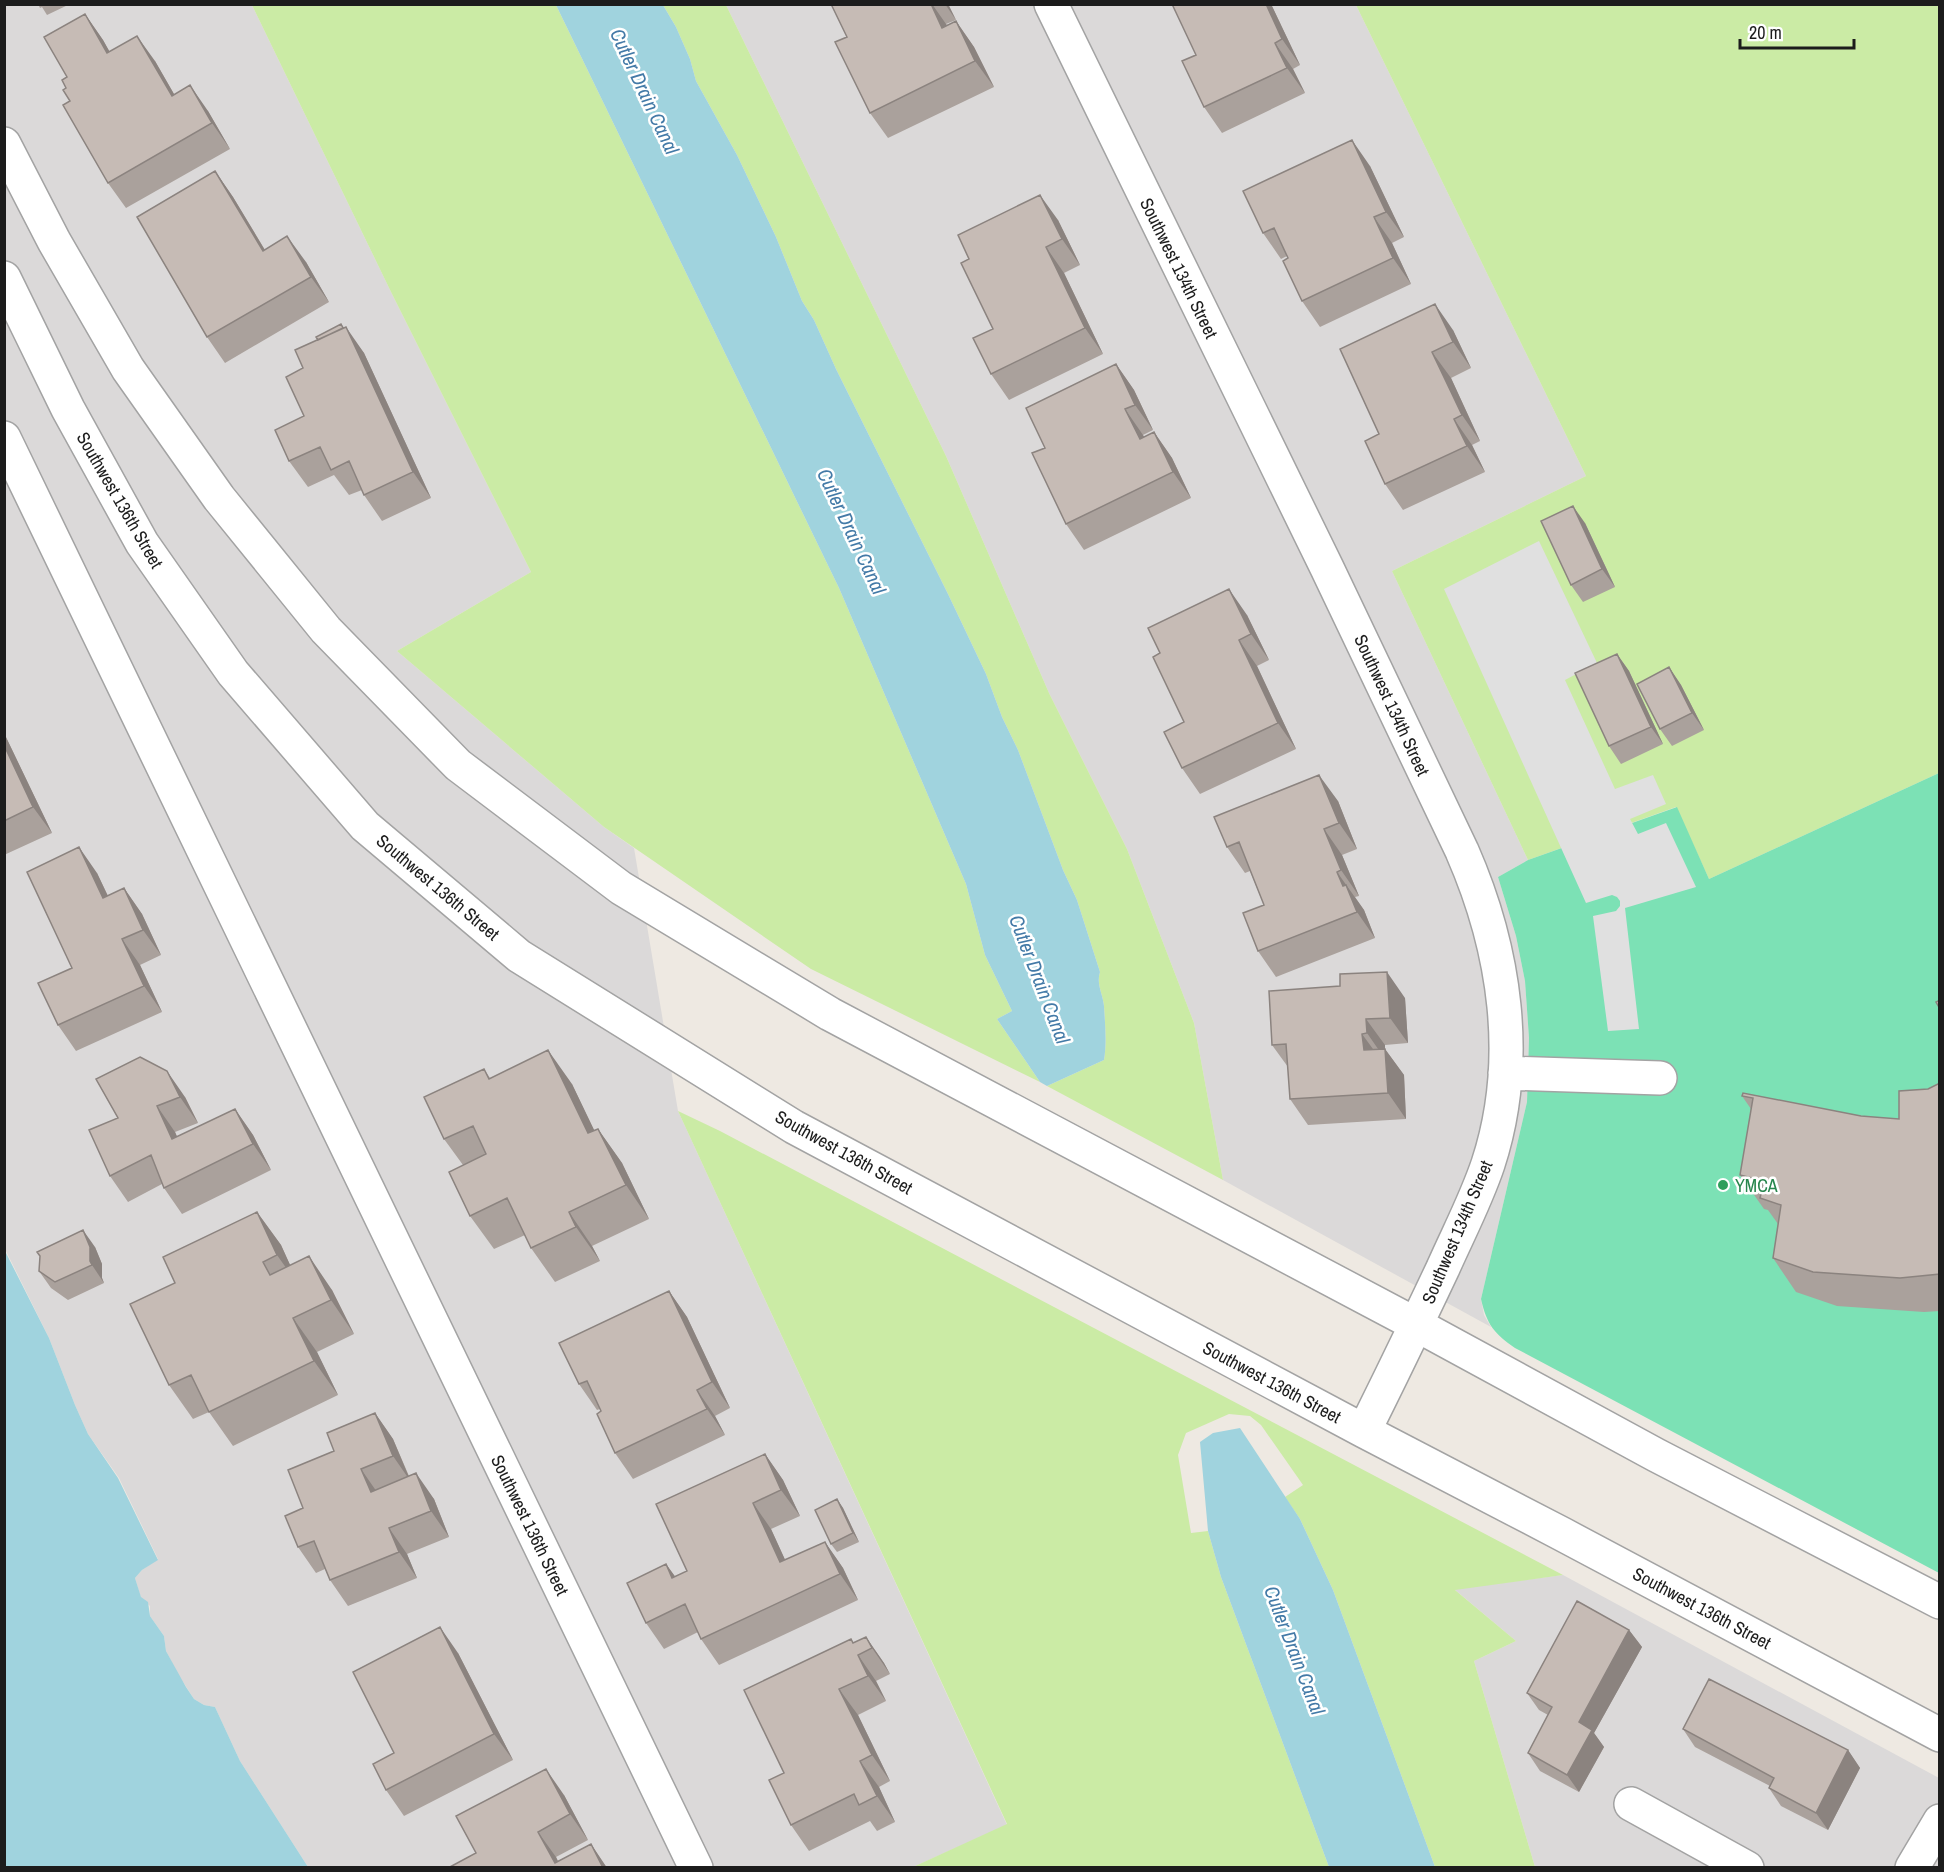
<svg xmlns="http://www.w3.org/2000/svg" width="1944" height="1872" font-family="'Archivo Narrow',sans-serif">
<rect width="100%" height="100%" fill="#eee9e2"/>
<!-- residential -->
<path fill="#dbd9d9" d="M 4,5 L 252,5 L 392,294 L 531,572 L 397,651 L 604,827 L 634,848 L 678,1111 L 1007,1825 L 913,1867 L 308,1867 L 240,1761 L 215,1707 L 204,1705 L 194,1699 L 178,1674 L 166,1651 L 164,1636 L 150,1616 L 150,1606 L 141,1598 L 135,1578 L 142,1570 L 158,1559 L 119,1478 L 88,1434 L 75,1405 L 49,1338 L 5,1249 Z
M 726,5 L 1356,5 L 1586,476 L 1392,571 L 1528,860 L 1498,877 L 1516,936 L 1525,981 L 1529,1038 L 1527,1102 L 1481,1299 L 1484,1315 L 1491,1327 L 1223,1180 L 1194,1023 L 1127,849 L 1049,693 L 946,456 Z
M 1563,1575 L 1939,1778 L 1939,1867 L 1535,1867 L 1474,1661 L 1516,1641 L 1454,1589 Z"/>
<!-- grass -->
<path fill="#cbeba5" d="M 252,5 L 556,5 L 839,588 L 966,884 L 985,955 L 1012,1011 L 997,1019 L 1040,1082 L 811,969 L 604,827 L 397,651 L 531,572 L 392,294 Z
M 663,5 L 726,5 L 946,456 L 1049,693 L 1127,849 L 1194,1023 L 1223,1180 L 1047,1086 L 1104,1060 C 1107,1043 1105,1023 1104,1006 C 1103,994 1096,984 1100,972 L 1077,900 L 1063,870 L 1018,750 L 1002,717 L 986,674 L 948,594 L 836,369 L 814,320 L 802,301 L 776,237 L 737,155 L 696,81 L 690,59 L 676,27 Z
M 1356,5 L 1939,5 L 1939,773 L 1709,879 L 1676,807 L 1528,860 L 1392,571 L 1586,476 Z
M 678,1111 L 720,1131 L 1563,1575 L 1455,1590 L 1516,1641 L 1474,1661 L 1535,1867 L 1435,1867 L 1333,1590 L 1300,1519 L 1285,1497 L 1303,1485 L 1261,1425 L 1250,1416 L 1229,1414 L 1186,1433 L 1178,1455 L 1191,1533 L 1208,1531 L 1221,1577 L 1329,1867 L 913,1867 L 1007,1824 Z"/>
<!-- pitch -->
<path fill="#7ce1b5" d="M 1939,773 L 1939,1573 L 1515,1348 C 1494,1333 1487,1325 1481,1299 L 1527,1102 L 1529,1038 L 1525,981 L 1516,936 L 1498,877 L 1528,860 L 1677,807 L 1709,879 Z"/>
<!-- parking -->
<path fill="#e0e0e0" d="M 1539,541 L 1597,663 L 1565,680 L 1615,789 L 1653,775 L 1666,804 L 1630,819 L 1638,834 L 1666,823 L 1696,887 L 1625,908 L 1639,1029 L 1608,1031 L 1593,916 L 1616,911 L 1620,906 L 1620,901 L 1617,897 L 1612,895 L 1586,903 L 1444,589 Z"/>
<!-- water -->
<path fill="#a0d3de" d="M 556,5 L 663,5 L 676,27 L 690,59 L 696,81 L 737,155 L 776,237 L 802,301 L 814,320 L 836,369 L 948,594 L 986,674 L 1002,717 L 1018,750 L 1063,870 L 1077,900 L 1100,972 C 1096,984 1103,994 1104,1006 C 1105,1023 1107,1043 1104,1060 L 1047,1086 L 1040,1082 L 997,1019 L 1012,1011 L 985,955 L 966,884 L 839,588 Z
M 4,1249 L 49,1338 L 75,1405 L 88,1434 L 118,1478 L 158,1560 L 142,1570 L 135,1578 L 141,1597 L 148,1602 L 150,1616 L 164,1636 L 166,1651 L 186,1687 L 194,1699 L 204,1705 L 215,1707 L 240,1761 L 308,1867 L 5,1867 Z
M 1240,1428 L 1300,1519 L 1333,1590 L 1435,1867 L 1329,1867 L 1221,1577 L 1208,1531 L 1200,1442 L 1213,1433 Z"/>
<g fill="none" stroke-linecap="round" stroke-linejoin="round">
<defs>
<path id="minor" d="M 1051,4 L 1327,568 L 1462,851 C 1505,949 1522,1060 1488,1164 C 1476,1200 1458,1234 1443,1268 C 1417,1323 1391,1377 1364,1431
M 4,144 L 54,241 L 128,369 L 219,498 L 326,630 L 458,765 L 621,888 L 830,1014 L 1417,1325 L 1656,1455 L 1940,1602
M 4,278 L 68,409 L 142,543 L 233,673 L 365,826 L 519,956 L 794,1127 L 1364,1431 L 1562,1534 L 1940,1735
M 4,438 L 696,1868
M 1505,1073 L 1660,1078
M 1631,1804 L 1747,1868
M 1912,1868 L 1940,1821"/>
</defs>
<!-- minor casing -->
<use href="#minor" stroke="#a3a3a3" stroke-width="36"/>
<!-- minor -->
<use href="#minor" stroke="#fff" stroke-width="33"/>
</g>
<!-- wall -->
<path fill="#aaa19c" d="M 38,4 L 70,4 L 47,15 L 42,7 L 40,8 Z
M 831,4 L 948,4 L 956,20 L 946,24 L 947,25 L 956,21 L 974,47 L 994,87 L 888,138 L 870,113 L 847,37 Z
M 1271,4 L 1300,65 L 1293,69 L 1305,93 L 1222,133 L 1204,107 L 1196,55 Z
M 85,14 L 103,40 L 109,51 L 155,61 L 174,94 L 208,111 L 230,149 L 126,208 L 108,183 L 70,101 L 67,77 Z
M 1370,166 L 1404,237 L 1392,243 L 1411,284 L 1320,327 L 1302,301 L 1287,256 L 1281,259 L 1263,233 Z
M 215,171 L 233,197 L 265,250 L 306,262 L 329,302 L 225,363 L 207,337 Z
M 1058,220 L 1080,265 L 1064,273 L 1103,354 L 1009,400 L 991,374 L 993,329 Z
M 341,324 L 364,353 L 431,498 L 382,521 L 364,495 L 362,490 L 349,495 L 334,475 L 308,487 L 289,461 L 304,416 L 303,368 L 318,340 Z
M 1453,330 L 1471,368 L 1451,378 L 1480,441 L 1472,445 L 1485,472 L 1403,510 L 1385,484 L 1379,434 L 1340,349 Z
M 1116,364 L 1134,390 L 1153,430 L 1143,435 L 1144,437 L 1154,432 L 1172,458 L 1191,498 L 1084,550 L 1066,524 L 1045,448 Z
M 1585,523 L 1615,587 L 1583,602 L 1571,585 Z
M 1247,615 L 1269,660 L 1257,666 L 1296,749 L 1200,794 L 1182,768 L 1184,722 Z
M 1617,654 L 1629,671 L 1663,744 L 1621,764 L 1609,746 Z
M 1669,667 L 1681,685 L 1704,730 L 1672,746 L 1660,729 Z
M 4,733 L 52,833 L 4,855 Z
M 1338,801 L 1357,849 L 1342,855 L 1359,896 L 1355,897 L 1364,910 L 1375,938 L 1276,977 L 1258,951 L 1264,905 L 1250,871 L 1245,873 L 1227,847 Z
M 97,873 L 108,896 L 124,888 L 142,914 L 161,955 L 140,965 L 162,1012 L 76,1051 L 58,1025 L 72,968 Z
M 1405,998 L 1408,1043 L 1385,1045 L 1385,1049 L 1404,1075 L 1406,1119 L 1308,1125 L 1290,1099 L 1288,1067 L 1272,1045 Z
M 484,1069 L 490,1078 L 572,1084 L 594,1131 L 598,1129 L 622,1163 L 649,1219 L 592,1246 L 600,1261 L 555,1282 L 531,1248 L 525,1235 L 494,1249 L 470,1216 L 463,1165 L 444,1139 Z
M 96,1079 L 185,1097 L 198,1123 L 175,1132 L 177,1137 L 235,1109 L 253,1135 L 271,1170 L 182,1214 L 164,1188 L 162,1184 L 128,1202 L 110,1176 L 118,1118 Z
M 1940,1083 L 1940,1311 L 1924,1312 L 1837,1306 L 1796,1292 L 1773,1258 L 1778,1224 L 1768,1210 L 1764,1209 L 1740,1175 L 1751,1109 L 1742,1096 L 1861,1116 L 1899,1119 L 1928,1089 Z
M 257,1212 L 281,1245 L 290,1265 L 332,1290 L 354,1334 L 317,1352 L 338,1395 L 233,1446 L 209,1412 L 193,1419 L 169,1385 L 175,1283 Z
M 95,1247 L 102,1264 L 102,1278 L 104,1283 L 68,1300 L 51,1288 L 39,1271 Z
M 669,1291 L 687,1317 L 730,1408 L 715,1416 L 725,1435 L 633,1479 L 615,1453 L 600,1409 L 597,1410 L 579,1384 Z
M 375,1413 L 393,1439 L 409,1476 L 434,1499 L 449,1537 L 407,1554 L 417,1578 L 348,1606 L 330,1580 L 325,1569 L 316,1573 L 298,1547 L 303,1508 L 334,1451 Z
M 765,1454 L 783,1480 L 800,1516 L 771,1529 L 785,1560 L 825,1542 L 843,1568 L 858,1600 L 719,1665 L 701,1639 L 698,1632 L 664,1649 L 646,1623 L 666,1564 L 675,1577 L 687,1571 Z
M 837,1499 L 843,1508 L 859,1542 L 837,1552 L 831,1544 Z
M 1629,1630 L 1642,1647 L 1594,1733 L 1604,1747 L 1579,1792 L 1540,1771 L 1528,1753 L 1548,1715 L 1539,1710 L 1527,1693 Z
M 866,1637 L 884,1663 L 890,1674 L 876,1681 L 886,1701 L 858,1715 L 890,1781 L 879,1787 L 895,1822 L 877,1831 L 870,1821 L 809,1851 L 791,1825 L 784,1773 L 851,1639 L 854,1643 Z
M 458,1653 L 513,1760 L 404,1816 L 386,1790 L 394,1753 Z
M 1683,1729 L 1848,1750 L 1860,1768 L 1828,1830 L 1781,1806 L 1769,1788 L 1770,1786 L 1695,1747 Z
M 564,1795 L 588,1840 L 556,1857 L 558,1861 L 591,1844 L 607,1868 L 448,1868 L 476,1853 Z"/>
<!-- shaded-wall -->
<path fill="#8b837f" d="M 931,4 L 932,4 L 946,24 L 960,53 L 942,28 Z
M 945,4 L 948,4 L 956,20 Z
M 1266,4 L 1271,4 L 1300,65 L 1282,39 Z
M 85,14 L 103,40 L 125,79 L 107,53 Z
M 956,21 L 974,47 L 994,87 L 975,61 Z
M 137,36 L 155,61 L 190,122 L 172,96 Z
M 1275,43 L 1293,69 L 1305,93 L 1287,68 Z
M 190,85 L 208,111 L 230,149 L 212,123 Z
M 1352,140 L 1370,166 L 1404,237 L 1386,212 Z
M 215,171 L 233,197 L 281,277 L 263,251 Z
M 1040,195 L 1058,220 L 1080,265 L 1062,239 Z
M 1374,217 L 1392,243 L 1411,284 L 1393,258 Z
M 287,236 L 306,262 L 329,302 L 311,277 Z
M 1046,247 L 1064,273 L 1103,354 L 1085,328 Z
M 1435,304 L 1453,330 L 1471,368 L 1453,342 Z
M 346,327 L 364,353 L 431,498 L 413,472 Z
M 1432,352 L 1451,378 L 1480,441 L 1462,415 Z
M 1116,364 L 1134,390 L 1153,430 L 1135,405 Z
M 1125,409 L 1143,435 L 1158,465 L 1140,439 Z
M 1454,419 L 1472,445 L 1485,472 L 1467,446 Z
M 1154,432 L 1172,458 L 1191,498 L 1173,472 Z
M 1573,506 L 1585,523 L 1615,587 L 1602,569 Z
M 1229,589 L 1247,615 L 1269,660 L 1251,634 Z
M 1239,640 L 1257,666 L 1296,749 L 1278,723 Z
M 1617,654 L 1629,671 L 1663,744 L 1651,727 Z
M 1669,667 L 1681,685 L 1704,730 L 1692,713 Z
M 4,733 L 52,833 L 33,807 L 4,745 Z
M 1319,775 L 1338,801 L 1357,849 L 1339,823 Z
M 1324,829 L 1342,855 L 1359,896 L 1341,870 Z
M 79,847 L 97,873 L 121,924 L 103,898 Z
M 1337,872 L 1364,910 L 1375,938 L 1357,912 L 1343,886 Z
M 124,888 L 142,914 L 161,955 L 143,930 Z
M 122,939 L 140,965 L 162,1012 L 144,986 Z
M 1387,972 L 1405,998 L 1408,1043 L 1390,1018 Z
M 1366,1019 L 1385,1045 L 1385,1059 L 1367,1033 Z
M 1362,1034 L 1381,1060 L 1364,1050 Z
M 1385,1049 L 1404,1075 L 1406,1119 L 1388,1093 Z
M 548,1050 L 572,1084 L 612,1167 L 588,1133 Z
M 167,1071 L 185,1097 L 198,1123 L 180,1097 Z
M 157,1106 L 175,1132 L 190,1165 L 172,1139 Z
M 235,1109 L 253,1135 L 271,1170 L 253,1144 Z
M 598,1129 L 622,1163 L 649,1219 L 626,1185 Z
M 257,1212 L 281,1245 L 301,1289 L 277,1255 Z
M 569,1212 L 592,1246 L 600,1261 L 576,1227 Z
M 83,1230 L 95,1247 L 102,1264 L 102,1278 L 104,1283 L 92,1265 L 90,1261 Z
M 309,1256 L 332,1290 L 354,1334 L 331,1300 Z
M 669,1291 L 687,1317 L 730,1408 L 712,1382 Z
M 293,1318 L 317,1352 L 338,1395 L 314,1361 Z
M 697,1390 L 715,1416 L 725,1435 L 707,1409 Z
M 375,1413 L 393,1439 L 411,1482 L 393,1456 Z
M 765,1454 L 783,1480 L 800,1516 L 781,1490 Z
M 361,1469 L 379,1495 L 371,1492 Z
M 416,1473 L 434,1499 L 449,1537 L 431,1511 Z
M 837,1499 L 843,1508 L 859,1542 L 853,1533 Z
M 753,1503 L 771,1529 L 798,1588 L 780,1562 Z
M 389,1528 L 407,1554 L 417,1578 L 399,1552 Z
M 825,1542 L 843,1568 L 858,1600 L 840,1574 Z
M 666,1564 L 685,1590 L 672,1578 Z
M 440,1627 L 458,1653 L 513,1760 L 494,1734 Z
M 1629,1630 L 1642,1647 L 1594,1733 L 1604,1747 L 1579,1792 L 1567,1775 L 1579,1722 Z
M 866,1637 L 884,1663 L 890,1674 L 872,1648 Z
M 858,1655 L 876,1681 L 886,1701 L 868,1676 Z
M 839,1689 L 858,1715 L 890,1781 L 872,1755 Z
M 1848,1750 L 1860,1768 L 1828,1830 L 1816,1813 Z
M 860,1761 L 879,1787 L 895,1822 L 877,1796 Z
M 546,1769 L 564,1795 L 588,1840 L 570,1814 Z
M 538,1832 L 556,1857 L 561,1868 L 555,1863 Z
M 591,1844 L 607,1868 L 603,1868 Z"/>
<!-- building -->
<path fill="#c6bbb5" stroke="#8b837f" stroke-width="1.5" d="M 831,4 L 931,4 L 942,28 L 956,21 L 975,61 L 870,113 L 835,42 L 847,37 Z
M 1172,4 L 1266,4 L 1282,39 L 1275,43 L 1287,68 L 1204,107 L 1182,61 L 1196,55 Z
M 85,14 L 107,53 L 137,36 L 172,96 L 190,85 L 212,123 L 108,183 L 63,105 L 70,101 L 63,90 L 66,88 L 62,80 L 67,77 L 44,37 Z
M 1352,140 L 1386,212 L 1374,217 L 1393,258 L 1302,301 L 1283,261 L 1288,258 L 1274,228 L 1263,233 L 1243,191 Z
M 215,171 L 263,251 L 287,236 L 311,277 L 207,337 L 137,217 Z
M 1040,195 L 1062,239 L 1046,247 L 1085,328 L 991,374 L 973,338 L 993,329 L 961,263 L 969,259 L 958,235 Z
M 1435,304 L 1453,342 L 1432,352 L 1462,415 L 1454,419 L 1467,446 L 1385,484 L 1365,441 L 1379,434 L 1340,349 Z
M 341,324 L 343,328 L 318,340 L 316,337 Z
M 346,327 L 413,472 L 364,495 L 349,461 L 331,470 L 320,447 L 289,461 L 275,430 L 304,416 L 286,377 L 303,368 L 295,350 Z
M 1116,364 L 1135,405 L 1125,409 L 1140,439 L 1154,432 L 1173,472 L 1066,524 L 1032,453 L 1045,448 L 1026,408 Z
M 1573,506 L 1602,569 L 1571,585 L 1541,521 Z
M 1229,589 L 1251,634 L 1239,640 L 1278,723 L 1182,768 L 1164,732 L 1184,722 L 1153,657 L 1160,653 L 1148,628 Z
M 1617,654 L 1651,727 L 1609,746 L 1575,673 Z
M 1669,667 L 1692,713 L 1660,729 L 1637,684 Z
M 4,745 L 33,807 L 4,821 Z
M 1319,775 L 1339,823 L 1324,829 L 1341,870 L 1337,872 L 1343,886 L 1346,885 L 1357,912 L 1258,951 L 1243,913 L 1264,905 L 1239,842 L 1227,847 L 1214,817 Z
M 79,847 L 103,898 L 124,888 L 143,930 L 122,939 L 144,986 L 58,1025 L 38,983 L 72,968 L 27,872 Z
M 1387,972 L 1390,1018 L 1366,1019 L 1367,1033 L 1362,1034 L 1364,1050 L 1385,1049 L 1388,1093 L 1290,1099 L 1286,1044 L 1272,1045 L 1269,991 L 1340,986 L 1340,974 Z
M 1940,1000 L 1940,1009 L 1936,1002 Z
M 548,1050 L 588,1133 L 598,1129 L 626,1185 L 569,1212 L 576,1227 L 531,1248 L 507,1198 L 470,1216 L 449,1172 L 486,1154 L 473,1126 L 444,1139 L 424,1097 L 484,1069 L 489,1079 Z
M 140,1057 L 167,1071 L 180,1097 L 157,1106 L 172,1139 L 235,1109 L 253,1144 L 164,1188 L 151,1155 L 110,1176 L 89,1130 L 118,1118 L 96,1079 Z
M 1940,1083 L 1940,1274 L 1900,1278 L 1813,1272 L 1773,1258 L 1781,1205 L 1760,1198 L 1764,1181 L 1740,1175 L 1753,1098 L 1742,1096 L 1743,1093 L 1861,1116 L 1899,1119 L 1899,1091 L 1928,1089 Z
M 257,1212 L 277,1255 L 263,1262 L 270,1275 L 309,1256 L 331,1300 L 293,1318 L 314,1361 L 209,1412 L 191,1375 L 169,1385 L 130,1304 L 175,1283 L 163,1257 Z
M 83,1230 L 90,1247 L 90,1261 L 92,1265 L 55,1282 L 39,1271 L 40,1256 L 37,1252 Z
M 669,1291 L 712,1382 L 697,1390 L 707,1409 L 615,1453 L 597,1414 L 601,1411 L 587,1381 L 579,1384 L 559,1343 Z
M 375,1413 L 393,1456 L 361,1469 L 371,1492 L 416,1473 L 431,1511 L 389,1528 L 399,1552 L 330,1580 L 314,1541 L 298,1547 L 285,1516 L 303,1508 L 288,1470 L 334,1451 L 327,1433 Z
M 765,1454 L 781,1490 L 753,1503 L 780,1562 L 825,1542 L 840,1574 L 701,1639 L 685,1604 L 646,1623 L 627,1583 L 666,1564 L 672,1578 L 687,1571 L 656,1504 Z
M 837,1499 L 853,1533 L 831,1544 L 815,1510 Z
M 1577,1601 L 1629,1630 L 1579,1722 L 1592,1730 L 1567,1775 L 1528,1753 L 1552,1707 L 1527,1693 Z
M 440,1627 L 494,1734 L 386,1790 L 373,1764 L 394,1753 L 353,1672 Z
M 866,1637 L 872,1648 L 858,1655 L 868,1676 L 839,1689 L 872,1755 L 860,1761 L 877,1796 L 859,1805 L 854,1794 L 791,1825 L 769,1780 L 784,1773 L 744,1690 L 851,1639 L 853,1643 Z
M 1709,1679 L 1848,1750 L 1816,1813 L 1769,1788 L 1774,1778 L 1683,1729 Z
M 546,1769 L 570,1814 L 538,1832 L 555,1863 L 591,1844 L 603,1868 L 448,1868 L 476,1853 L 456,1816 Z"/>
<!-- markers -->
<circle fill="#2e9e5b" stroke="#fff" stroke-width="2" cx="1723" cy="1185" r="6"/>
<g text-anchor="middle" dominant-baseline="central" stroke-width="5" stroke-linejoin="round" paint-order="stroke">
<!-- street labels -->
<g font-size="18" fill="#1c1c1c" stroke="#fff">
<text transform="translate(1179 268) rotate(64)">Southwest 134th Street</text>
<text transform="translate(120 500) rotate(60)">Southwest 136th Street</text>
<text transform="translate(1392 705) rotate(65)">Southwest 134th Street</text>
<text transform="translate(438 887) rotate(40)">Southwest 136th Street</text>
<text transform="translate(844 1152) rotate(29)">Southwest 136th Street</text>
<text transform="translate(1457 1232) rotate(-67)">Southwest 134th Street</text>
<text transform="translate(1272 1382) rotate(28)">Southwest 136th Street</text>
<text transform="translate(530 1525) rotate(64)">Southwest 136th Street</text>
<text transform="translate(1702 1608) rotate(28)">Southwest 136th Street</text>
</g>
<!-- leisure labels -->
<g font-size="18" fill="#27864d" stroke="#fff" text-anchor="start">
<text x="1735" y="1185">YMCA</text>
</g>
<!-- water labels -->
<g font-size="20" font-style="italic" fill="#437aa7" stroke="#fff">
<text transform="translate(645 91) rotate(65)">Cutler Drain Canal</text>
<text transform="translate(852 531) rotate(65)">Cutler Drain Canal</text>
<text transform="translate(1040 979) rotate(69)">Cutler Drain Canal</text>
<text transform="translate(1295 1650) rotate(69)">Cutler Drain Canal</text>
</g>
</g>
<!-- border -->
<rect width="1944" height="1872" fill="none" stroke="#1c1c1c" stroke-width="12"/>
<!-- scale -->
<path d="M1740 39v9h114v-9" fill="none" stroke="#1c1c1c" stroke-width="3"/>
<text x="1749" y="39" font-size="18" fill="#1c1c1c" stroke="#ffffff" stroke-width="4.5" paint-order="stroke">20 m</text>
</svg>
